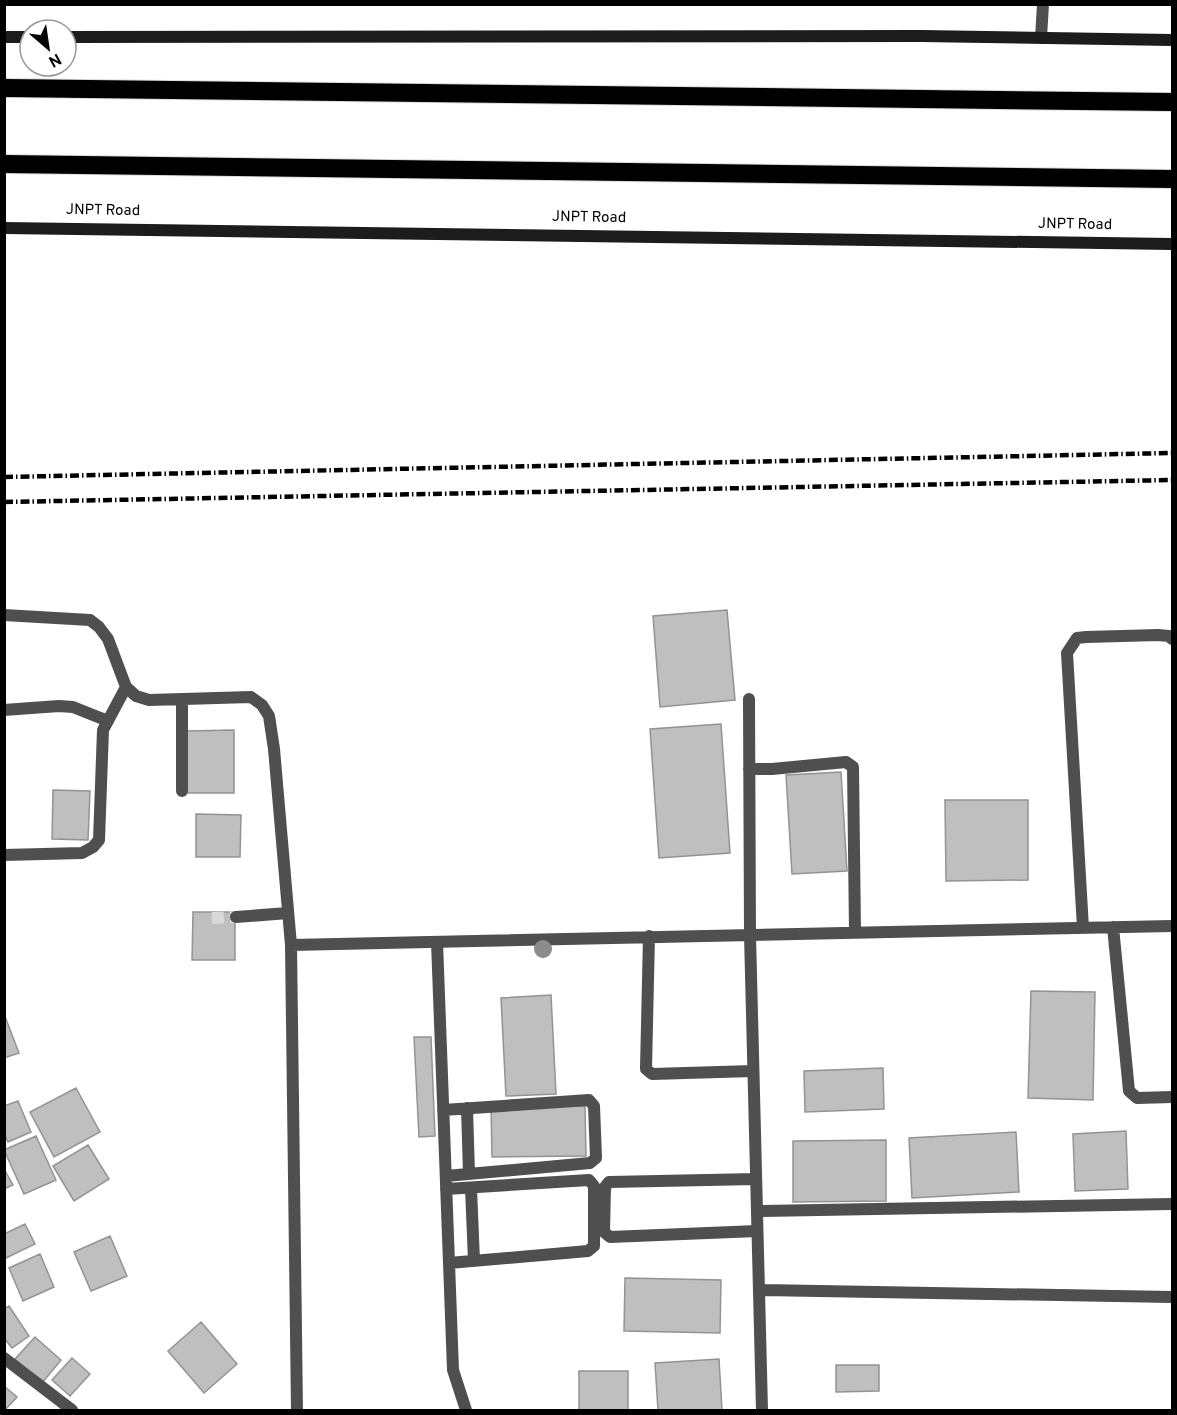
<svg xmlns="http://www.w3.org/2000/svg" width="1177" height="1415" font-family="Overpass,sans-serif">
<rect width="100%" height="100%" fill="#fff"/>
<!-- building -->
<path fill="#bfbfbf" stroke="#939393" stroke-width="1.5" d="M 727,610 L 735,700 L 660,707 L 653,616 Z
M 721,724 L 730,853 L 659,858 L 650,729 Z
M 234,730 L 234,793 L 186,793 L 186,731 Z
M 841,772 L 847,871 L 792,874 L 786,775 Z
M 53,790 L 90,791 L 88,840 L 52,839 Z
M 945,800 L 1028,800 L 1028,880 L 946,881 Z
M 196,814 L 241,815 L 240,857 L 196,857 Z
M 193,912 L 235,912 L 235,960 L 192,960 Z
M 1031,991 L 1095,992 L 1093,1100 L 1028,1098 Z
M 551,995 L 556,1094 L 506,1096 L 501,998 Z
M 4,1014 L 19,1053 L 4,1058 Z
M 414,1037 L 431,1037 L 435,1136 L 419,1137 Z
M 883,1068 L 884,1109 L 805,1112 L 804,1071 Z
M 76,1088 L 100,1132 L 54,1157 L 30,1112 Z
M 18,1101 L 31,1132 L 8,1142 L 4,1133 L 4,1106 Z
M 585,1106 L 586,1156 L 492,1157 L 491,1107 Z
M 1126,1131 L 1128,1189 L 1075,1191 L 1073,1134 Z
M 1016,1132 L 1019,1192 L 912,1198 L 909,1138 Z
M 36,1136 L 56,1180 L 24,1194 L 4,1150 Z
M 886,1140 L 886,1201 L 793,1202 L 793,1141 Z
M 88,1145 L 109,1179 L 74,1201 L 53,1166 Z
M 4,1169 L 13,1185 L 4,1189 Z
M 25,1224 L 35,1244 L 4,1259 L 4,1234 Z
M 110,1236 L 127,1276 L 91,1291 L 74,1252 Z
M 40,1254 L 54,1287 L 23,1301 L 9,1268 Z
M 625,1278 L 721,1280 L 720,1333 L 624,1331 Z
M 9,1306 L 29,1336 L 12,1348 L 4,1338 L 4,1309 Z
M 201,1322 L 237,1364 L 204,1393 L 168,1351 Z
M 35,1337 L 61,1360 L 42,1383 L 15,1359 Z
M 72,1358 L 90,1374 L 70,1396 L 52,1380 Z
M 719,1359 L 722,1410 L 658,1410 L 655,1363 Z
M 836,1365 L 879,1365 L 879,1391 L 836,1392 Z
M 579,1371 L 628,1371 L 628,1410 L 579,1410 Z
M 4,1386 L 17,1397 L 5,1410 L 4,1410 Z"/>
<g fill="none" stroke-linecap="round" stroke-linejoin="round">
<!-- street-tunnel -->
<path stroke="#d9d9d9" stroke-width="12" stroke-dasharray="12 6" stroke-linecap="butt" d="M 212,918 L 236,917"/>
<defs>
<path id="highway" d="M 4,88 L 1172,102
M 4,164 L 1172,179"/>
</defs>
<!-- highway casing -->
<use href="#highway" stroke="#dbdbdb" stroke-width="20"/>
<!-- lane -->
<path stroke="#4f4f4f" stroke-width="12" d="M 1041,38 L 1043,4"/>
<!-- street -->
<path stroke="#4f4f4f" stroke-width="12" d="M 4,615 L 90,620 L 99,627 L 108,639 L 126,687 L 136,696 L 149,700 L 251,697 L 262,705 L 269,716 L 274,749 L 291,945 L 297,1410
M 182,699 L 182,791
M 749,699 L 750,935 L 762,1410
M 4,710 L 59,706 L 73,707 L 108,721
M 749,769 L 772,769 L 846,762 L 853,767 L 855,932
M 4,855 L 82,853 L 93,847 L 99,840 L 103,730 L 126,687
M 236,917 L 288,913
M 1113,927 L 1129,1091 L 1137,1098 L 1172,1097
M 1083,928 L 1067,653 L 1077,638 L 1086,637 L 1158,635 L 1169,636 L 1172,639
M 649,936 L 646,1069 L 652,1074 L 753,1071
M 437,942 L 453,1370 L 466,1410
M 291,945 L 1172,926
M 467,1108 L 469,1174
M 443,1110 L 589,1100 L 594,1106 L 596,1158 L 590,1163 L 446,1176
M 756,1179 L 609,1182 L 605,1187 L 604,1232 L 610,1237 L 757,1231
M 471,1188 L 474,1261
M 446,1189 L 589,1180 L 594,1186 L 594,1246 L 588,1251 L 449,1263
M 757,1211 L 1172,1204
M 759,1290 L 1172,1297
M 4,1358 L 72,1410"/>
<!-- secondary -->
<path stroke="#1c1c1c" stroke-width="12" d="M 4,37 L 30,37
M 66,37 L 921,36 L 1172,40
M 4,228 L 1172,244"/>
<!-- highway -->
<use href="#highway" stroke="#000" stroke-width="18"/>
<!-- rail -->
<path stroke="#000" stroke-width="4.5" stroke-dasharray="9 3 1.5 3" stroke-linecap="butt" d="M 4,477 L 1172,453
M 4,502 L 1172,480"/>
</g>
<!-- trees -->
<circle fill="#8c8c8c" cx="543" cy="949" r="9"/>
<g text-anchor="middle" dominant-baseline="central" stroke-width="6" stroke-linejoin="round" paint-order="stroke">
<!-- street labels -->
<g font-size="15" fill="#000" stroke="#fff">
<text transform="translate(103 211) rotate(1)">JNPT Road</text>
<text transform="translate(589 218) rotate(1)">JNPT Road</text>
<text transform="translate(1075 225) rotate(1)">JNPT Road</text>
</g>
</g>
<!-- border -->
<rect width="1177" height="1415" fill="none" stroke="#000000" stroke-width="12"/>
<!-- north arrow -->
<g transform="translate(48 48) rotate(151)"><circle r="28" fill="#ffffff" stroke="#999999" stroke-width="1.5"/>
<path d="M0-4.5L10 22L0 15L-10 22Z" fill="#000000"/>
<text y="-9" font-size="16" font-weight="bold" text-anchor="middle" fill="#000000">N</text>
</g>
</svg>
